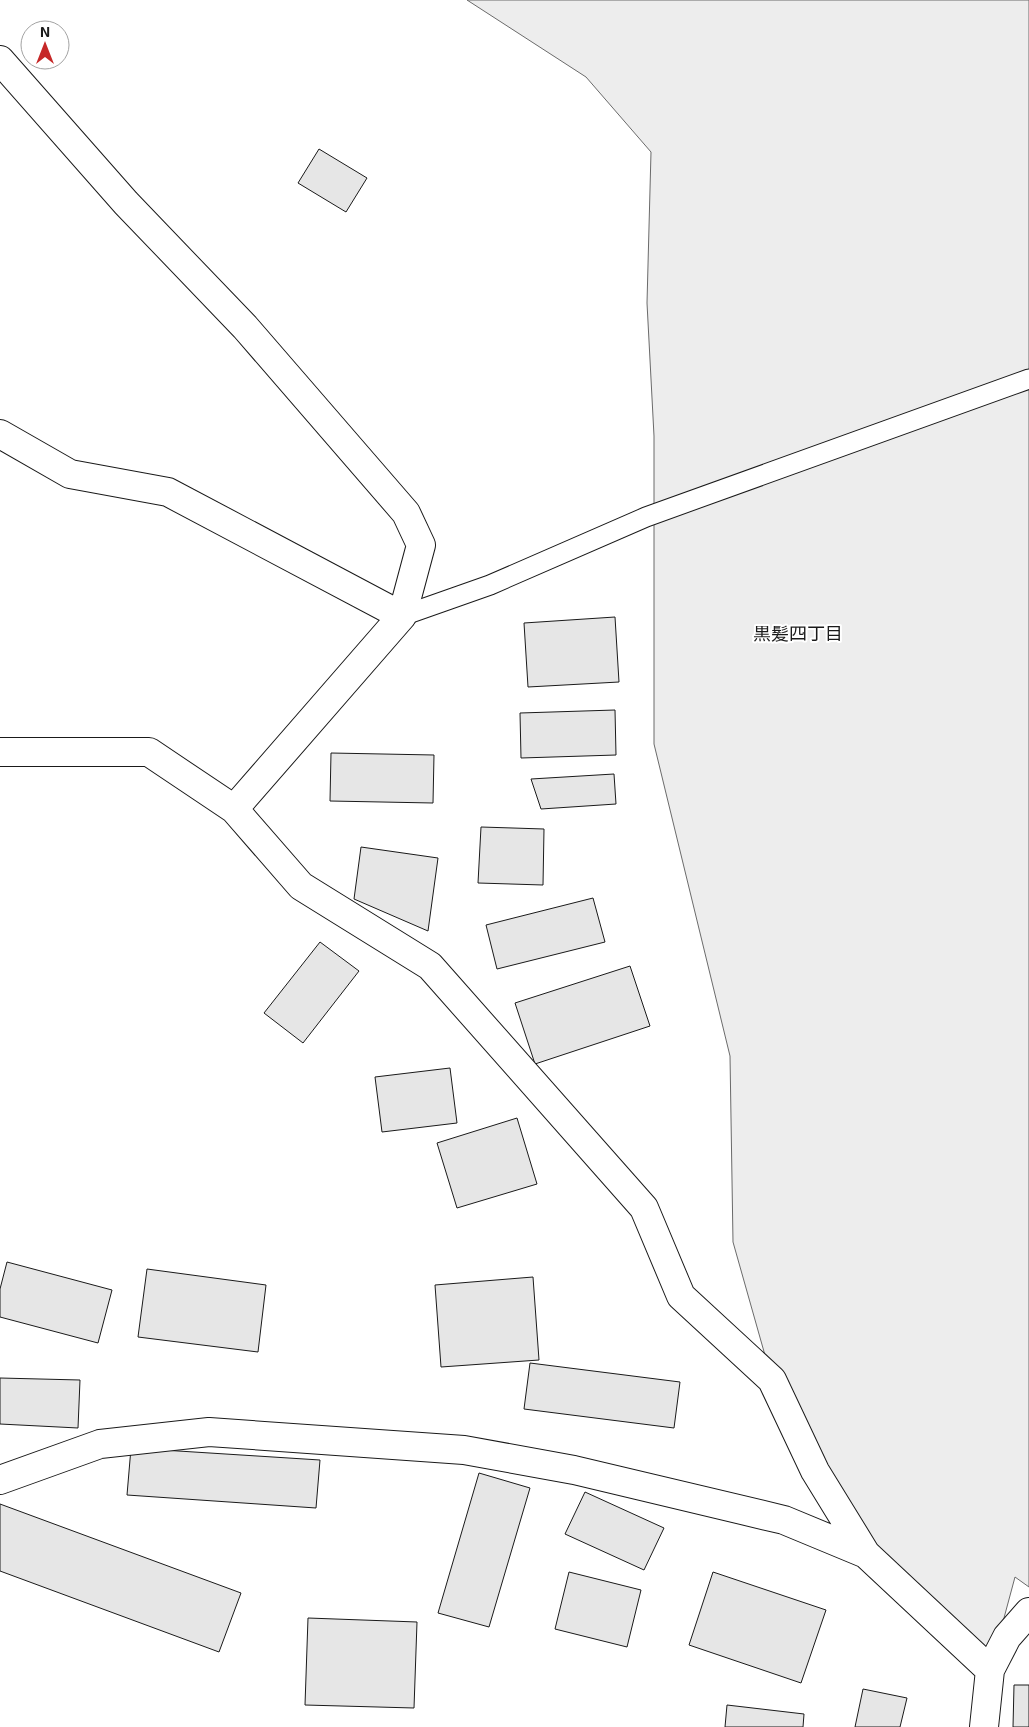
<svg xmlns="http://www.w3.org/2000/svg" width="1029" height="1727" font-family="'Exo 2','Noto Sans JP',sans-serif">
<rect width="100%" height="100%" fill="#fff"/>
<!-- built -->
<path fill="#ededed" stroke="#6a6a6a" d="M 467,0 L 1029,0 L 1029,1587 L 1015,1577 L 990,1670 L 866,1554 L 772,1380 L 733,1242 L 730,1056 L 654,744 L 654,436 L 647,303 L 651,152 L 586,77 Z"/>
<!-- building -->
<path fill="#e6e6e6" stroke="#1a1a1a" d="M 319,149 L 367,178 L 346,212 L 298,183 Z
M 615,617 L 619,682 L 528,687 L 524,623 Z
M 615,710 L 616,755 L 521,758 L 520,713 Z
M 331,753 L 434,755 L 433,803 L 330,801 Z
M 614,774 L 616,804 L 541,809 L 531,779 Z
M 481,827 L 544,829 L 543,885 L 478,883 Z
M 361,847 L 438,858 L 428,931 L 354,899 Z
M 593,898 L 605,942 L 497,969 L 486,925 Z
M 320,942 L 359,971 L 303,1043 L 264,1013 Z
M 630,966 L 650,1026 L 535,1064 L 515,1003 Z
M 450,1068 L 457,1123 L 382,1132 L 375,1077 Z
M 517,1118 L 537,1184 L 457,1208 L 437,1143 Z
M 7,1262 L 112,1290 L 98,1343 L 0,1317 L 0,1289 Z
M 147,1269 L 266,1285 L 258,1352 L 138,1337 Z
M 533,1277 L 539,1360 L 441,1367 L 435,1285 Z
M 530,1363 L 680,1382 L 674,1428 L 524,1409 Z
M 0,1378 L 80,1380 L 78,1428 L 0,1424 Z
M 131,1448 L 320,1460 L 316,1508 L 127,1495 Z
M 479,1473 L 530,1488 L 489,1627 L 438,1613 Z
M 585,1492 L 664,1528 L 644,1570 L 565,1534 Z
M 0,1504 L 241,1593 L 219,1652 L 0,1571 Z
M 569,1572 L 641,1590 L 627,1647 L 555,1629 Z
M 713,1572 L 826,1610 L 801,1683 L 689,1645 Z
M 308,1618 L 417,1622 L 414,1708 L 305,1705 Z
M 1014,1685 L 1029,1685 L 1029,1727 L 1013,1727 Z
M 863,1689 L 907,1698 L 900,1727 L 855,1727 Z
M 727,1705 L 804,1714 L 803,1727 L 725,1727 Z"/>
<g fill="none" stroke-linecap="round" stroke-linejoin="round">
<defs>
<path id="service" d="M 402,616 L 490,585 L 646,517 L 1029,379"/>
<path id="minor" d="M 0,60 L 126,203 L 245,327 L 406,513 L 421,545 L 402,616 L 234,809
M 0,434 L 70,474 L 168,492 L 402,616
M 0,752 L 149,752 L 234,809 L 301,886 L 430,966 L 644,1208 L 681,1296 L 772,1380 L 815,1471 L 866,1554 L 990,1670
M 0,1480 L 100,1444 L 209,1432 L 464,1450 L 574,1470 L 784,1520 L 866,1554
M 984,1727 L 990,1670 L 1007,1637 L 1029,1612"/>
</defs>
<!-- service casing -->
<use href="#service" stroke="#1a1a1a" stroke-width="21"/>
<!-- minor casing -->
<use href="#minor" stroke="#1a1a1a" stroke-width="30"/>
<!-- service -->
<use href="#service" stroke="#fff" stroke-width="19"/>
<!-- minor -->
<use href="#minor" stroke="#fff" stroke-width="28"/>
</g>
<g text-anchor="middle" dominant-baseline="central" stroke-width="4" stroke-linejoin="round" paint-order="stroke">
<!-- neighbourhood labels -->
<g font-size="18" fill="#1a1a1a" stroke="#fff">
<text x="798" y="633">黒髪四丁目</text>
</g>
</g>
<!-- north arrow -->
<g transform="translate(45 45)"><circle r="24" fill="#ffffff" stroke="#a3a3a3"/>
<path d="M0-4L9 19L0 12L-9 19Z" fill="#c62828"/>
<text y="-8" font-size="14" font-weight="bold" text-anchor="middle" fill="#1a1a1a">N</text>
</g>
</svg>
